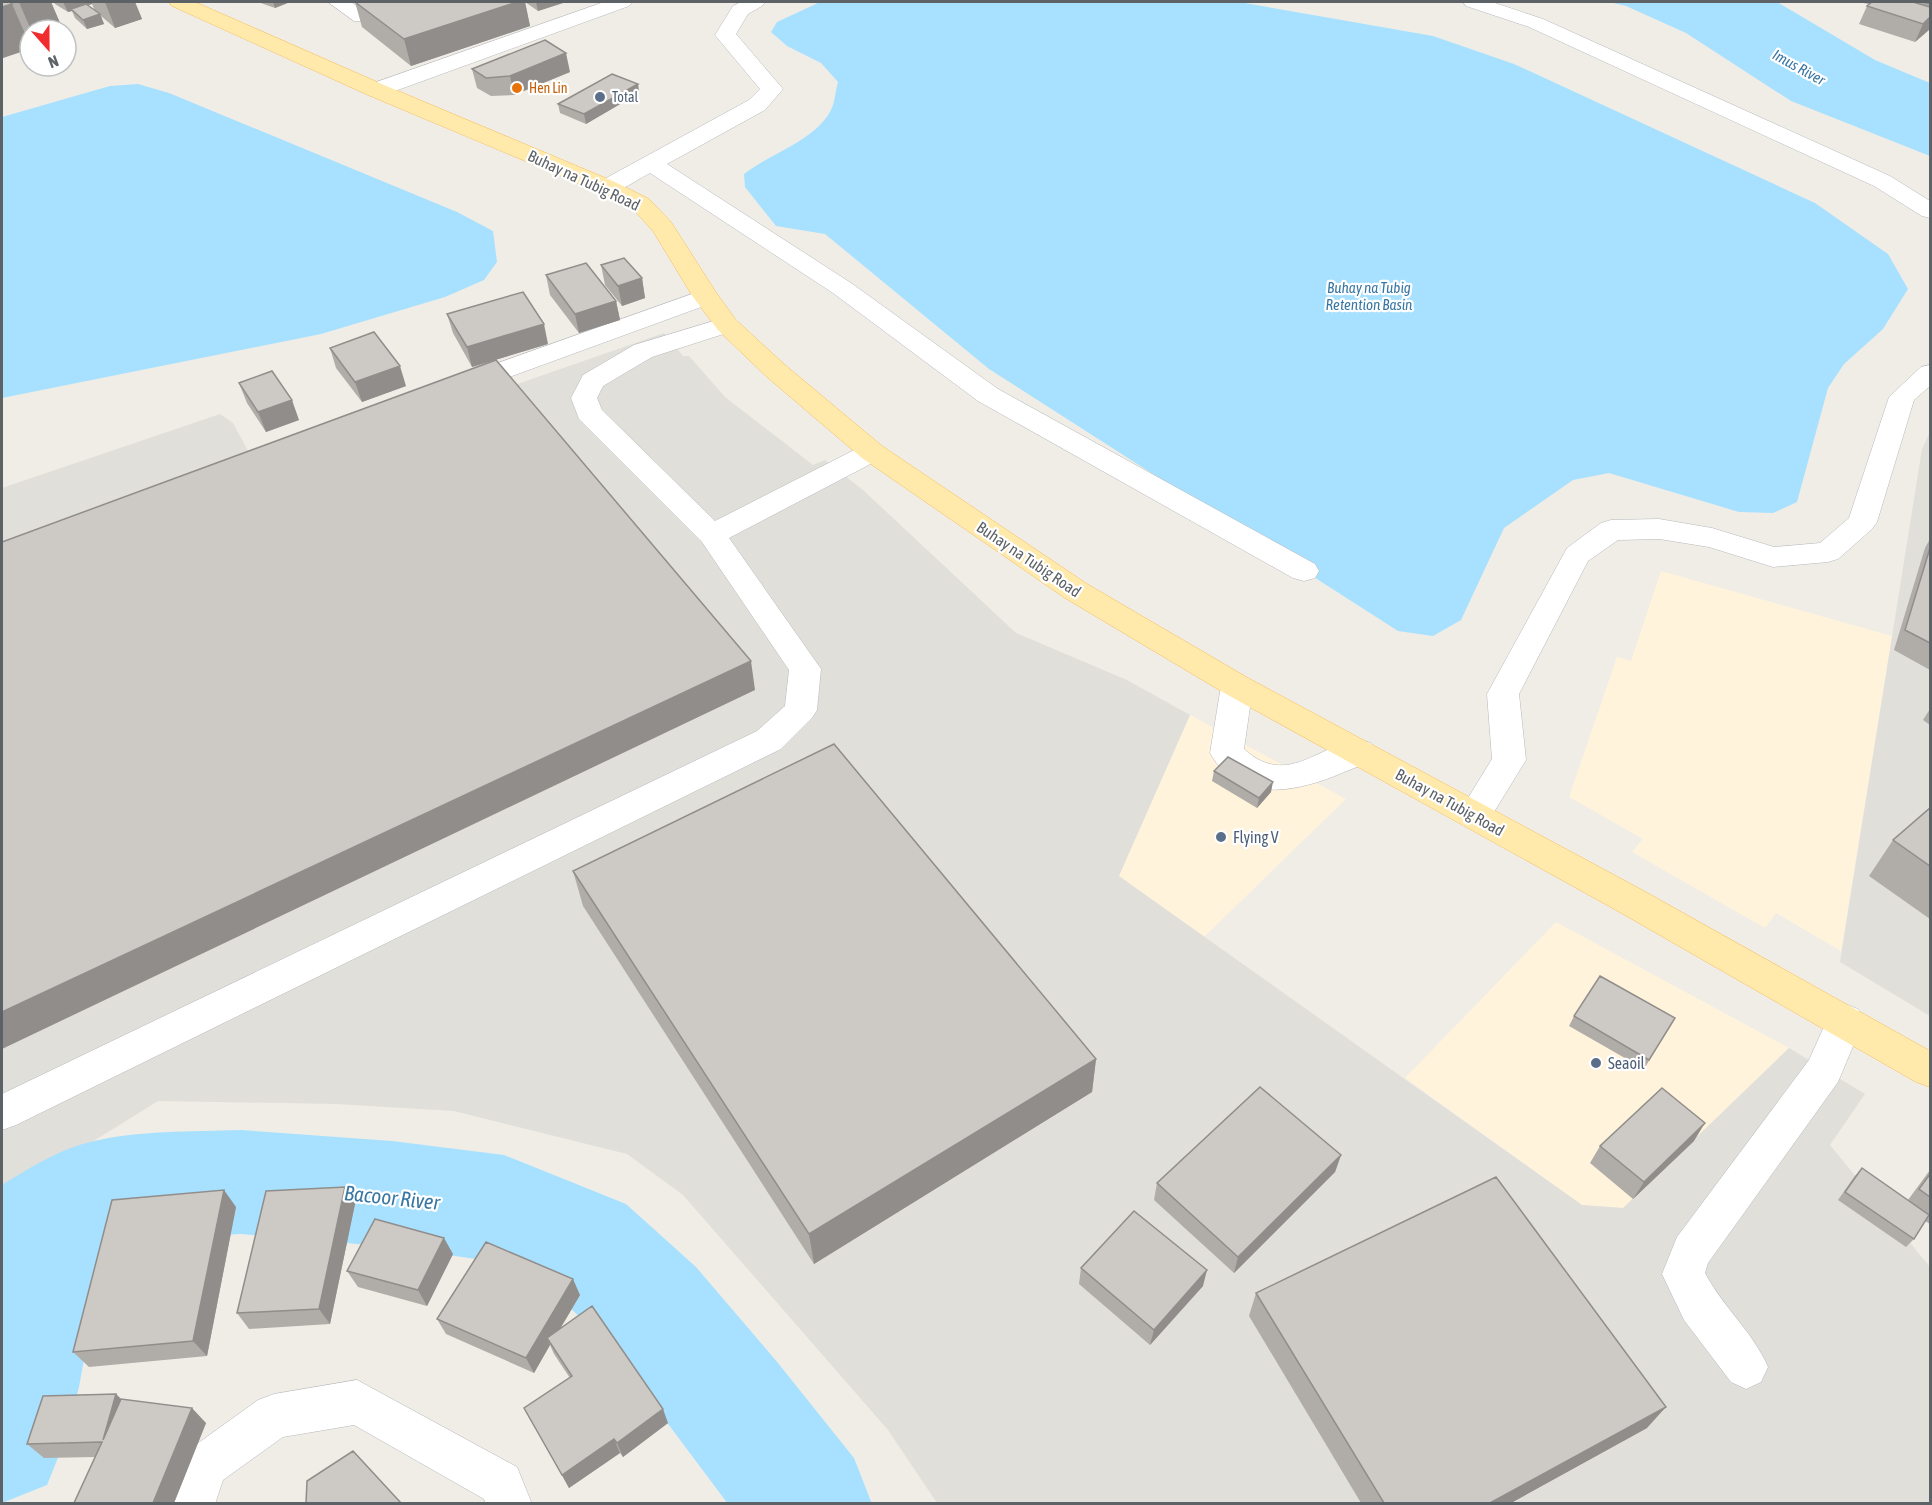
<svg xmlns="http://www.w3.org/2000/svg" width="1932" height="1505" font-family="'Asap Condensed',sans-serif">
<rect width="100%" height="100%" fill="#f0ede6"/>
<!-- commercial -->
<path fill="#fff3dc" d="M 1661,571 L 1892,636 L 1841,951 L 1776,913 L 1765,928 L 1632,852 L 1643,839 L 1569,797 L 1617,657 L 1631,661 Z
M 1190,715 L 1346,799 L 1204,937 L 1118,876 Z
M 1556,922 L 1789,1048 L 1623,1208 L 1582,1205 L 1405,1078 Z"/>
<!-- industrial -->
<path fill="#e1dfda" d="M 664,333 L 683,356 L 689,356 L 725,397 L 813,465 L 825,460 L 863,490 L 1016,633 L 1127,680 L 1190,715 L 1119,876 L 1582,1205 L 1623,1208 L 1789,1048 L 1865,1094 L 1830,1145 L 1930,1267 L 1930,1503 L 937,1503 L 888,1430 L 683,1195 L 627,1154 L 454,1111 L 336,1104 L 158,1101 L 18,1188 L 2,1281 L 2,488 L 220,414 L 233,423 L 254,462 L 281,466 Z
M 1930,432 L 1930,1016 L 1840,962 L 1922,449 Z"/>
<!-- water -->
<path fill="#a7e1ff" d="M 820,2 L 1239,2 L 1433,36 L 1514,64 L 1815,203 L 1888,254 L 1908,289 L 1883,329 L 1844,364 L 1828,388 L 1797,502 L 1773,513 L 1739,512 L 1609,473 L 1573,480 L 1504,528 L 1461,620 L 1433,636 L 1398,631 L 989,369 L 825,234 L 776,226 L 745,187 L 744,174 C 770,153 821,139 833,105 C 835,98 836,89 838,82 L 821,63 L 787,46 L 771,32 L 777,22 Z
M 1609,2 L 1777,2 L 1875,60 L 1930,83 L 1930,156 L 1791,101 L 1686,33 L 1626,6 Z
M 138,84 L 169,93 L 457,212 L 493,231 L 497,262 L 484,280 L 445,297 L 321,334 L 2,398 L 2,117 L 110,86 Z"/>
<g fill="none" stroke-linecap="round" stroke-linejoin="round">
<!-- river -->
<path fill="#a7e1ff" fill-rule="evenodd" d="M 241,1130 L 392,1141 L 504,1155 L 626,1204 L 696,1267 L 778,1363 L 854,1458 L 872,1504 L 728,1504 L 612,1349 L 544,1282 L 497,1262 L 392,1247 L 241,1234 L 149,1239 L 110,1245 L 99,1252 L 89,1332 L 79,1387 L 65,1440 L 47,1485 L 2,1503 L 3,1184 C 30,1168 59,1149 90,1142 C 139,1130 191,1132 241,1130 Z"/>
<defs>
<path id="minor" d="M 328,2 L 351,2 L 371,17 L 368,21 L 354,21 Z
M 604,2 L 632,2 L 629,6 L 384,95 L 376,97 L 368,95 L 365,90 L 368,85 Z
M 741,2 L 765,2 L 762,6 L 748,14 L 736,34 L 783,89 L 765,110 L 667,164 L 851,283 L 998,389 L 1315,564 L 1319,571 L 1315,578 L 1304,581 L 1293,578 L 978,401 L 833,293 L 650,173 C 634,181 617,196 599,192 L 595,187 L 599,182 L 749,100 L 760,89 L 715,35 L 733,6 Z
M 1463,2 L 1492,2 L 1543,19 L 1890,176 L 1930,201 L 1930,218 L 1922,216 L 1874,186 L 1529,27 L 1466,6 Z
M 706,289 L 715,292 L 719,297 L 715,302 L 471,391 L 462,393 L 453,391 L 449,385 L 453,379 Z
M 727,317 L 736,320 L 740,325 L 736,330 L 652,357 L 603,386 L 597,398 L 602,410 L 715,521 L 862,446 L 872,443 L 882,446 L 886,452 L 882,458 L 729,538 L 821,669 L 817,710 L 812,718 L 781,749 L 16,1125 L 2,1130 L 2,1094 L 757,731 L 785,706 L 789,670 L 702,542 L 579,419 L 571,398 L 583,375 L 634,345 Z
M 1930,365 L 1930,386 L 1914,400 L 1877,522 L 1872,529 L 1838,559 L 1828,562 L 1773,567 L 1709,547 L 1659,539 L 1618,540 L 1588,561 L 1519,694 L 1526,760 L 1486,825 L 1474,829 L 1462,825 L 1457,816 L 1492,759 L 1487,694 L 1567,548 L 1601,523 L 1611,520 L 1659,519 L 1712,528 L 1774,547 L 1820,543 L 1849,518 L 1889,397 L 1921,367 Z
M 1237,674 L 1248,678 L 1253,686 L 1244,749 C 1293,794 1328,730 1371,743 L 1375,752 C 1369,765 1355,767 1342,773 C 1297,792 1239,805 1210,753 L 1221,686 L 1226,678 Z
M 1845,1004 L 1858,1009 L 1864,1020 L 1838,1082 L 1708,1263 L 1705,1273 C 1722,1306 1753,1332 1768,1367 L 1761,1382 L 1746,1389 L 1731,1382 L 1684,1320 L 1662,1274 L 1677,1237 L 1809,1060 L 1832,1009 Z
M 357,1380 L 517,1467 L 532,1504 L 486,1504 L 484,1499 L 354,1425 L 283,1437 L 223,1480 L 215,1504 L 169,1504 L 190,1449 L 258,1400 L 274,1394 Z"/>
<path id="major" d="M 169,2 L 195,2 L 384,85 L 615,182 L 649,199 L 671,222 L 717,294 L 736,320 L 785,365 L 882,446 L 1087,584 L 1248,678 L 1642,890 L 1930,1051 L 1930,1087 L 1916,1082 L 1616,910 L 1226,694 L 1065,598 L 862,458 L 767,377 L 718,330 L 693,297 L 653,231 L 633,209 L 599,192 L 368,95 L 172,6 Z"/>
</defs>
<!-- minor casing -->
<use href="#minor" stroke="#b6b9bd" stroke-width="1"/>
<!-- major casing -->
<use href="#major" stroke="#f7bb58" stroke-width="1"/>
<!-- minor -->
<use href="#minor" fill="#fff" fill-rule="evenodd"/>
<!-- major -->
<use href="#major" fill="#ffeaac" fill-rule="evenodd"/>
</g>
<!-- wall -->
<path fill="#b0ada9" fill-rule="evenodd" d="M 2,2 L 51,2 L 63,30 L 30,30 L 30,39 L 26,35 L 30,45 L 3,58 L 2,56 Z
M 54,2 L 135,2 L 142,19 L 115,28 L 101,16 L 104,24 L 87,29 L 75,18 L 72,11 L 68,12 L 55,4 ZM 92,4 L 95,11 L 88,5 Z
M 258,2 L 290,2 L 275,8 Z
M 355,2 L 566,2 L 538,11 L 525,2 L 530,26 L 411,66 L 362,27 Z
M 1859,2 L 1930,2 L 1930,29 L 1915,42 L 1859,24 L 1867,6 L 1868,4 Z
M 472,69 L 570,72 L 514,95 L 491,96 L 477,88 Z
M 638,84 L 639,93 L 586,124 L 560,113 L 558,104 Z
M 601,265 L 642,278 L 645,298 L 622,306 L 605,285 Z
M 546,275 L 616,301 L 620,320 L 579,333 L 550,295 Z
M 447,314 L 548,344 L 472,367 L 453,333 Z
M 330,348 L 406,386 L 362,402 L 336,368 Z
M 239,383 L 299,420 L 266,432 L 247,403 Z
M 1930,539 L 1930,670 L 1894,650 L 1925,548 Z
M 1930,709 L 1930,725 L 1923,720 Z
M 1214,771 L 1271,792 L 1257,808 L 1212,781 Z
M 1930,808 L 1930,919 L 1869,876 L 1893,840 Z
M 573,871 L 1096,1059 L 1092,1092 L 814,1264 L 583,906 Z
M 1574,1016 L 1675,1018 L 1644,1069 L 1569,1026 Z
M 1694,1141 L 1633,1199 L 1590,1163 L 1600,1146 Z
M 1341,1155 L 1335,1172 L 1234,1273 L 1154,1200 L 1157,1183 Z
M 1862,1168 L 1908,1200 L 1930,1170 L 1930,1224 L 1925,1221 L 1914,1239 L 1906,1247 L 1838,1200 L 1854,1177 Z
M 345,1187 L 355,1204 L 330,1324 L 249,1329 L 237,1313 Z
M 236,1207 L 207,1356 L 89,1367 L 73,1352 Z
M 453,1254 L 427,1306 L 358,1287 L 347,1271 Z
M 1081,1268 L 1203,1286 L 1150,1345 L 1079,1284 Z
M 1256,1293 L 1647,1428 L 1511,1503 L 1361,1503 L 1249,1316 Z
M 580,1295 L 560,1329 L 668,1423 L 623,1457 L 620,1453 L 569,1488 L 524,1408 L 570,1378 L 554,1354 L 550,1345 L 534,1373 L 446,1334 L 437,1319 Z
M 116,1394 L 121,1399 L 206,1423 L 174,1503 L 74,1503 L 95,1457 L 44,1458 L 27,1444 Z"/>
<!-- shaded-wall -->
<path fill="#908d8a" d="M 19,2 L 51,2 L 63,30 L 31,30 Z
M 63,2 L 92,2 L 92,4 L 73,10 L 71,9 L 72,11 L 68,12 Z
M 105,2 L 135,2 L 142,19 L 115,28 Z
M 273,2 L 290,2 L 275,8 Z
M 517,2 L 525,2 L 530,26 L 411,66 L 404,39 Z
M 536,2 L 566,2 L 538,11 Z
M 12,4 L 30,45 L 30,49 L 3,58 L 2,53 L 2,7 Z
M 100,14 L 104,24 L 87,29 L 83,20 Z
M 1930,17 L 1930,29 L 1915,42 L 1923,24 Z
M 566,53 L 570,72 L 514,95 L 510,76 Z
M 638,84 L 639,93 L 586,124 L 584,114 Z
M 642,278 L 645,298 L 622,306 L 618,286 Z
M 616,301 L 620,320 L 579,333 L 575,314 Z
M 544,324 L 548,344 L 472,367 L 467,347 Z
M 400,366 L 406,386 L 362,402 L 355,382 Z
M 292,400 L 299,420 L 266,432 L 258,412 Z
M 751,661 L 755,690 L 2,1049 L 2,1012 Z
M 1273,782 L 1271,792 L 1257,808 L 1259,798 Z
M 1096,1059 L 1092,1092 L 814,1264 L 809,1234 Z
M 1705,1123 L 1694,1141 L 1633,1199 L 1644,1182 Z
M 1341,1155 L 1335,1172 L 1234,1273 L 1238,1257 Z
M 345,1187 L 355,1204 L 330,1324 L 319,1309 Z
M 224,1190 L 236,1207 L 207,1356 L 193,1341 Z
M 444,1238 L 453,1254 L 427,1306 L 418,1290 Z
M 1207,1270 L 1203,1286 L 1150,1345 L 1154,1330 Z
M 573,1279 L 580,1295 L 551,1344 L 547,1338 L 550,1345 L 534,1373 L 526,1358 Z
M 116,1394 L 131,1409 L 103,1440 Z
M 1666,1407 L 1647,1428 L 1511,1503 L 1490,1503 Z
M 192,1408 L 206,1423 L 174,1503 L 153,1503 Z
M 663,1409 L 668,1423 L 623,1457 L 617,1443 Z
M 614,1439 L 620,1453 L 569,1488 L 562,1475 Z"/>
<!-- building -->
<path fill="#cdc9c5" stroke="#908d8a" stroke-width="1.5" d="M 2,2 L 9,2 L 12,4 L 2,7 Z
M 355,2 L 517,2 L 404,39 Z
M 1872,2 L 1913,2 L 1930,7 L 1930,17 L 1923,24 L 1867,6 Z
M 1922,2 L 1930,2 L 1930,4 Z
M 86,4 L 100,14 L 83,20 L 71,9 Z
M 545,40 L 566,53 L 510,76 L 486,78 L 472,69 Z
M 612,74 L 638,84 L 584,114 L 558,104 Z
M 624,258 L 642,278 L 618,286 L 601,265 Z
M 586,263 L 616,301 L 575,314 L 546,275 Z
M 523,292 L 544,324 L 467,347 L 447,314 Z
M 374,332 L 400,366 L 355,382 L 330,348 Z
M 496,360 L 751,661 L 2,1012 L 2,542 Z
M 272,371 L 292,400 L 258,412 L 239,383 Z
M 1930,548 L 1930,643 L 1905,630 Z
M 834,744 L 1096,1059 L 809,1234 L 573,871 Z
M 1228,757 L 1273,782 L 1259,798 L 1214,771 Z
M 1930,808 L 1930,866 L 1893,840 Z
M 1600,976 L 1675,1018 L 1649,1060 L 1574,1016 Z
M 1260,1087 L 1341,1155 L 1238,1257 L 1157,1183 Z
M 1662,1088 L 1705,1123 L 1644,1182 L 1600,1146 Z
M 1862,1168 L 1929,1215 L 1914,1239 L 1845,1192 Z
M 1930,1174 L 1930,1197 L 1919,1189 Z
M 1496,1177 L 1666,1407 L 1490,1503 L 1384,1503 L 1256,1293 Z
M 345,1187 L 319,1309 L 237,1313 L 266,1191 Z
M 224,1190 L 193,1341 L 73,1352 L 112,1200 Z
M 1134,1211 L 1207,1270 L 1154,1330 L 1081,1268 Z
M 375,1219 L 444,1238 L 418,1290 L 347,1271 Z
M 486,1242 L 573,1279 L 526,1358 L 437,1319 Z
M 592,1306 L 663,1409 L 617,1443 L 614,1439 L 562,1475 L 524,1408 L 572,1376 L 547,1338 Z
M 116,1394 L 103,1440 L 121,1399 L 192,1408 L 153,1503 L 74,1503 L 102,1442 L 27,1444 L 43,1396 Z
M 353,1451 L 401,1503 L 306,1503 L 307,1481 Z"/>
<!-- markers -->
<circle fill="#e8710a" stroke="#fff" stroke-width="2" cx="517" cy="88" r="6"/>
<g fill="#5c6f8a" stroke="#fff" stroke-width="2">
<circle cx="600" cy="97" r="6"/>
<circle cx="1221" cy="837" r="6"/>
<circle cx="1596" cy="1063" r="6"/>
</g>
<g text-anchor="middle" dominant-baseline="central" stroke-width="4.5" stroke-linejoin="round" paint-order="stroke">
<!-- far-food labels -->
<g font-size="14" fill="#c56008" stroke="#fff" text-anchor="start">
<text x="529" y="88">Hen Lin</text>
</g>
<!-- far-service labels -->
<g font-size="14" fill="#4e5e75" stroke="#fff" text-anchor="start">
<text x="612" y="97">Total</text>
</g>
<!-- far-water labels -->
<g font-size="15" font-style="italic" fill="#3977a3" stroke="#fff">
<text transform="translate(1799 67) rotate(29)">Imus River</text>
<text x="1369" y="287">Buhay na Tubig<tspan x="1369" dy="17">Retention Basin</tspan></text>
</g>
<!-- street labels -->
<g font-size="16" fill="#5d6267" stroke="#fff">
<text transform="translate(584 180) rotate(25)">Buhay na Tubig Road</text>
<text transform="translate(1029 559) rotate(34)">Buhay na Tubig Road</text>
<text transform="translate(1450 802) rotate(29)">Buhay na Tubig Road</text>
</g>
<!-- service labels -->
<g font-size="16" fill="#4e5e75" stroke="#fff" text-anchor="start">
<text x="1233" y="837">Flying V</text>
<text x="1608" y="1063">Seaoil</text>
</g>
<!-- near-water labels -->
<g font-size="21" font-style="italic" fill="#3977a3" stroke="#fff">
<text transform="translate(392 1197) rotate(6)">Bacoor River</text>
</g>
</g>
<!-- border -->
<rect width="1932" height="1505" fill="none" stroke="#5d6267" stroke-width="6"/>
<!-- north arrow -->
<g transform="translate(48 48) rotate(159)"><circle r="28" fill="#ffffff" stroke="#bec0c2" stroke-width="1.5"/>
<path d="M0-4.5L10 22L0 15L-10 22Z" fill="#f02c2f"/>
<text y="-9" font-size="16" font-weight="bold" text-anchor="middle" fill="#5d6267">N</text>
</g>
</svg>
